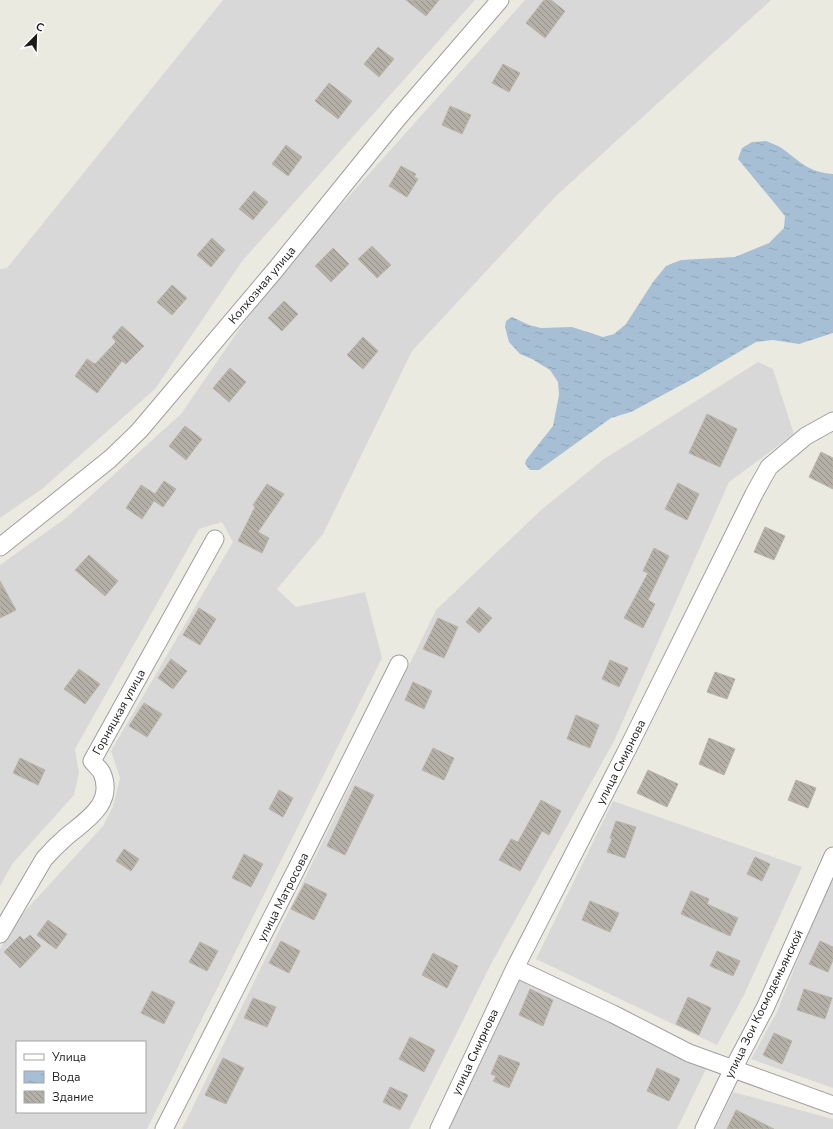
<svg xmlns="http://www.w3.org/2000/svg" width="833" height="1129" font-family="'Nunito Sans',sans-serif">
<defs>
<pattern id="water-ripples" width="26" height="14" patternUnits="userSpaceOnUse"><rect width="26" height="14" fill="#a6bfd5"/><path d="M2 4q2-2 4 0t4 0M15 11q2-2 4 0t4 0" fill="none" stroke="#8ea4b6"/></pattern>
<pattern id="building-back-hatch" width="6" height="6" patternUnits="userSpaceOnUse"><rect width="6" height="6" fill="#b4b0a8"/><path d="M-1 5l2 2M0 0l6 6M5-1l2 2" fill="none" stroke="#928e88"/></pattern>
</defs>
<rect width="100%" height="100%" fill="#ebeae1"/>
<!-- residential -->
<path fill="#d9d8d8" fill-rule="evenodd" d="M 223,0 L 475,0 L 243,260 L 155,389 L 42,489 L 0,518 L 0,269 L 7,268 Z
M 525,0 L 771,0 L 556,196 L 412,351 L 323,534 L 277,589 L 296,607 L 365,592 L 382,658 L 147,1129 L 0,1129 L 0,949 L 15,922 L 103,826 L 113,806 L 120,778 L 111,751 L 233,542 L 222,522 L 199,529 L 75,749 L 79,773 L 74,795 L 13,863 L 0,886 L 0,565 L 66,518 L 181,414 L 271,283 ZM 17,1042 L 145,1042 L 145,1112 L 17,1112 Z
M 758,362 L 773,369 L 794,434 L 729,482 L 614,741 L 491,964 L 409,1129 L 182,1129 L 436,610 L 541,510 L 604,459 Z
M 613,801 L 802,867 L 744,995 L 717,1045 L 536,959 Z
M 833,871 L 833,1088 L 751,1059 L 777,1012 Z
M 520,978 L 706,1069 L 677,1129 L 446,1129 Z
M 733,1092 L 833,1119 L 833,1129 L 715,1129 Z"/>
<!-- water -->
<path fill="url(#water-ripples)" d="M 766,141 C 771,143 776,145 780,147 C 800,161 807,172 833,174 L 833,333 L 799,344 L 773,340 L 756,342 L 698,376 L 631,412 L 611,418 L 539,470 L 530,470 L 525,464 L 526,460 L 553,426 L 559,395 L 558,382 L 550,370 L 532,359 L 520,354 L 509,342 L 505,327 L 506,321 L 512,317 L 529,325 L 541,328 L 572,327 L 603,337 L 614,334 L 626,324 L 653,282 L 666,266 L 681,260 L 735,257 L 769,243 L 784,228 L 785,216 L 738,159 L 742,148 L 752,142 Z"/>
<!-- building -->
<path fill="url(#building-back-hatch)" stroke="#bbb4a6" d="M 406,0 L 439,0 L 426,16 Z
M 544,0 L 551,0 L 565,11 L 545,38 L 526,23 Z
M 378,47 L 394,59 L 379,77 L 364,64 Z
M 503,64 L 520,73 L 509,92 L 492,83 Z
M 329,83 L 352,101 L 338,119 L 315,101 Z
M 450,106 L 471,115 L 462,134 L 442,125 Z
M 286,145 L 302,157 L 288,176 L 272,164 Z
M 401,166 L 416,174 L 414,177 L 418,179 L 407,197 L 389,186 Z
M 254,191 L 268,202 L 253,220 L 239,209 Z
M 212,238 L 225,250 L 211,267 L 197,255 Z
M 372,246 L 391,265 L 377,278 L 358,259 Z
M 333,248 L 349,264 L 331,282 L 315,266 Z
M 172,285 L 187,298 L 172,315 L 157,302 Z
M 284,301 L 298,314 L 282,331 L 268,318 Z
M 122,326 L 144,346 L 126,364 L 122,361 L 97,393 L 75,376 L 87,359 L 95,364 L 116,342 L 112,337 Z
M 363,337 L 378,351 L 363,369 L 347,355 Z
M 230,368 L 246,382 L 229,402 L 213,388 Z
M 707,414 L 737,429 L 720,467 L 689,453 Z
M 185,426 L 202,439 L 186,460 L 169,446 Z
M 821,452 L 833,458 L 833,489 L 809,477 Z
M 164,481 L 176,489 L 163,507 L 154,501 L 142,519 L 126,508 L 141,485 L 155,494 Z
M 678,483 L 699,494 L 687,520 L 665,509 Z
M 267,484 L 284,494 L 258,532 L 269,538 L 262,553 L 238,541 L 255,507 L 253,505 Z
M 765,527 L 785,536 L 774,560 L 754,552 Z
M 654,548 L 669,556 L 648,600 L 655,604 L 643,628 L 624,618 L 648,573 L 643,571 Z
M 89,555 L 118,581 L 105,596 L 75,570 Z
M 0,581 L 16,610 L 0,618 Z
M 479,607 L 492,618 L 479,633 L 466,622 Z
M 199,608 L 216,619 L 200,645 L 183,635 Z
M 438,618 L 458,627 L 444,658 L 423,649 Z
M 171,659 L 187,671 L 173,689 L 158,678 Z
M 610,660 L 628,668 L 619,687 L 602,679 Z
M 79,669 L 100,684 L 85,704 L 64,689 Z
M 715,672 L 735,679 L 727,699 L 707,692 Z
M 413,682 L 432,691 L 424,709 L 405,700 Z
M 144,703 L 162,714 L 147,737 L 129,726 Z
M 576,715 L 599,725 L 590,748 L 567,739 Z
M 709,738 L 735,749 L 724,775 L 699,764 Z
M 433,748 L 454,758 L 444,780 L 422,770 Z
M 20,758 L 45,770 L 38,785 L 13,773 Z
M 648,770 L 678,784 L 667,807 L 637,793 Z
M 796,780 L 816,788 L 808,808 L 788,800 Z
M 355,786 L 374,795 L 345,855 L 327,846 Z
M 279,790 L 293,798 L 283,817 L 269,809 Z
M 541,800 L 561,811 L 549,835 L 542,831 L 520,871 L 499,860 L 511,839 L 518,842 Z
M 616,821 L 636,827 L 625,858 L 607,852 L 612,839 L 610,838 Z
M 124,849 L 139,859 L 131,871 L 116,861 Z
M 244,854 L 263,864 L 251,887 L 232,878 Z
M 755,857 L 770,864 L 762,881 L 747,874 Z
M 305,883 L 327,894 L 314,920 L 291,909 Z
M 691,891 L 709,899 L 707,904 L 738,918 L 730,936 L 681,914 Z
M 590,901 L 619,913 L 610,932 L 582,920 Z
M 48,920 L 67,934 L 56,949 L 37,935 Z
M 30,935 L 41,946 L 20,968 L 4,952 L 20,936 L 24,940 Z
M 281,941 L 300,951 L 289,973 L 269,963 Z
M 820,941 L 833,947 L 833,960 L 828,972 L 809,964 Z
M 200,942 L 218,951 L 207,971 L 189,962 Z
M 717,951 L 740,961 L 733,976 L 710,966 Z
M 433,953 L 458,966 L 447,988 L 422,975 Z
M 530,989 L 553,1000 L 543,1026 L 519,1015 Z
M 804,989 L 832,998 L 825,1019 L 797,1010 Z
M 152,991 L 175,1002 L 164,1024 L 141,1013 Z
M 688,997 L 711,1008 L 699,1035 L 676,1024 Z
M 253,998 L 276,1007 L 267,1027 L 244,1018 Z
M 774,1033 L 792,1041 L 782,1064 L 763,1055 Z
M 410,1037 L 435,1050 L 424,1072 L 399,1059 Z
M 499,1055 L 520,1063 L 509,1088 L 493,1081 L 496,1076 L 491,1074 Z
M 223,1058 L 244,1068 L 226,1104 L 205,1095 Z
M 657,1068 L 680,1079 L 669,1101 L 647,1091 Z
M 390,1087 L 408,1095 L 400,1110 L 383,1102 Z
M 736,1110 L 774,1129 L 727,1129 Z"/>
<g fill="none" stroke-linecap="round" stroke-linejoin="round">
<defs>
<path id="minor" d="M 0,547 L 110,459 L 139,431 L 276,269 L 398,118 L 500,0
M 0,934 L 44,859 C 51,851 58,844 66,837 C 85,821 115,804 102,773 C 100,769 95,765 92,761 L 215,539
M 515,968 L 613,1014 L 689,1053 L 833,1105
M 164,1129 L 299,864 L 399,664
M 439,1129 L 515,968 L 630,744 L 754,494 L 769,467 L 806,436 L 833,421
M 704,1129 L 733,1069 L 765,1008 L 833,856"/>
</defs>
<!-- minor casing -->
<use href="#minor" stroke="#9f9f9f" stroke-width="19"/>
<!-- minor -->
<use href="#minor" stroke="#fff" stroke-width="17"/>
</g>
<g text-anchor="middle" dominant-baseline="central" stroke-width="3.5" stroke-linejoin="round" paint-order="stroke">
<!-- street labels -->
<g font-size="12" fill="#1b1b1b" stroke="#fff">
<text transform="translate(262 285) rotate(-50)">Колхозная улица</text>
<text transform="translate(119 712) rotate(-61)">Горняцкая улица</text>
<text transform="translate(621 762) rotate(-63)">улица Смирнова</text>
<text transform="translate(283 897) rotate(-63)">улица Матросова</text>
<text transform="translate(764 1004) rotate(-64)">улица Зои Космодемьянской</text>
<text transform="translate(475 1052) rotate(-65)">улица Смирнова</text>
</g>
</g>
<!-- legend -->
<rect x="16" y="1041" width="130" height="72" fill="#ffffff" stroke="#a4a4a4"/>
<rect x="24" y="1054" width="20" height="6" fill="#ffffff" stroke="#a4a4a4"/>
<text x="52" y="1061" font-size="12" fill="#1b1b1b">Улица</text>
<rect x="24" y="1071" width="20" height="12" fill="url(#water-ripples)" stroke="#a4a4a4"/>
<text x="52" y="1081" font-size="12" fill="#1b1b1b">Вода</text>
<rect x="24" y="1091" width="20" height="12" fill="url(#building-back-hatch)" stroke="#a4a4a4"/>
<text x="52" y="1101" font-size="12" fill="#1b1b1b">Здание</text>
<!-- north arrow -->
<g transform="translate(36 36) rotate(23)" stroke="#ffffff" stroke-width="3" paint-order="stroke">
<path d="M0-3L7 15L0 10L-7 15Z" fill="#1b1b1b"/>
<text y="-6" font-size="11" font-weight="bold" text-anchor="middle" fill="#1b1b1b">С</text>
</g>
</svg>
